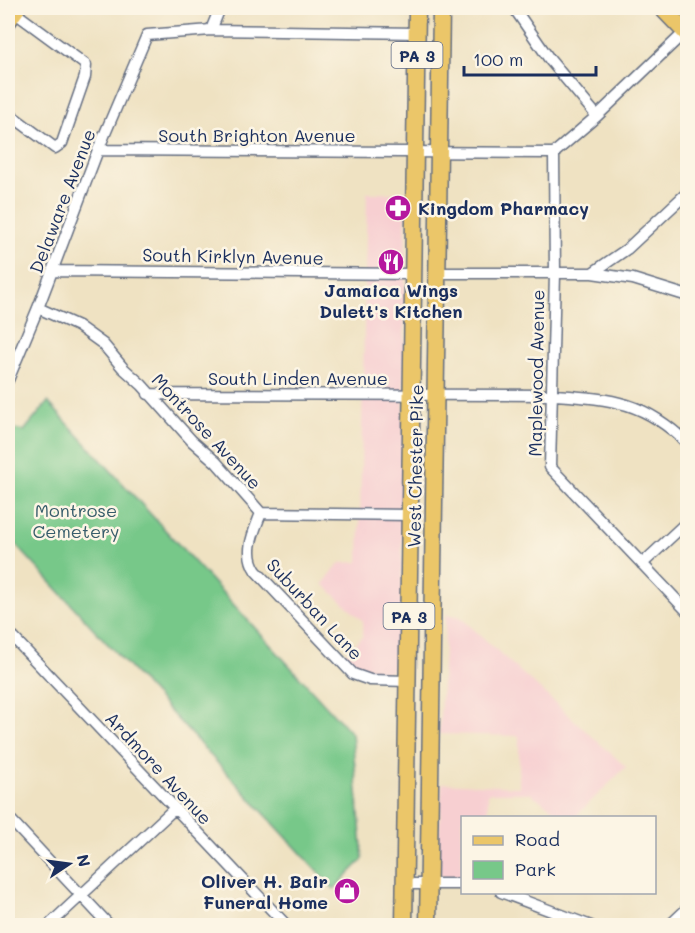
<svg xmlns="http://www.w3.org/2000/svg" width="695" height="933" font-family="Mali,sans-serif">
<rect width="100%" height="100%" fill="#fcf5e5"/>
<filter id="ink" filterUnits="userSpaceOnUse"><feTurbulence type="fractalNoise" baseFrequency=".0167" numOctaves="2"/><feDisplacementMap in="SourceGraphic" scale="12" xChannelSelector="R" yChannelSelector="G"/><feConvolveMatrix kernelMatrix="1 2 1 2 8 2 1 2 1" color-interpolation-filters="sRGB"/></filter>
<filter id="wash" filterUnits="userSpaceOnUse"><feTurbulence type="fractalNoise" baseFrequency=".008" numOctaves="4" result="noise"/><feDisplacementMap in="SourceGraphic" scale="24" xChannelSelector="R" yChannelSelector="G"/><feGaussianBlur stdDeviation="1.35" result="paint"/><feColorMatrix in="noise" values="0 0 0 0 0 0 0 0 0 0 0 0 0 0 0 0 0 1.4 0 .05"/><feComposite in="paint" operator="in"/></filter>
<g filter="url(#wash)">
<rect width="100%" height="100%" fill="#efe2c2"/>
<!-- built -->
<path fill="#f7cfd1" d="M 367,193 L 406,193 L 401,656 L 391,671 L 375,675 L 343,656 L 363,636 L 363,621 L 323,584 L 340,563 L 359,562 Z
M 446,615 L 459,616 L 626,767 L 575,817 L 564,817 L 530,793 L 488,793 L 488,817 L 462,818 L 462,877 L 440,876 L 437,867 L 442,783 L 519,787 L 519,736 L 439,734 Z"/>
<!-- green -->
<path fill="#77c889" stroke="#497c74" stroke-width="1.5" d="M 48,402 L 352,734 L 363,859 L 334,889 L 8,536 L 8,428 L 24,431 Z"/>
</g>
<g filter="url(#ink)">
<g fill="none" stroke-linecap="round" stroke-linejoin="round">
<defs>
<path id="minor" d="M 514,8 L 550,60 L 597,116
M 211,30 L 220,8
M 8,113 L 55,148 L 62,143 L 85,77 L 86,65 L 14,12
M 98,150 L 554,153 L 597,116 L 688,29
M 554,153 L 555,274 L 550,467 L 688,612
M 53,271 L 414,274
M 437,273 L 592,273 L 633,279 L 688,296
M 592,273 L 627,249 L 688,192
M 38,308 L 78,326 L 103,344 L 123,368 L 142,385 L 192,441 L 216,462 L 261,513 L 410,515
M 8,380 L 38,308 L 98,150 L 147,35 L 211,30 L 417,33
M 148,394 L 553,395 C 611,399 643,400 688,444
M 261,513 C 254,532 243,552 256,571 L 353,674 L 370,680 L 408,681
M 642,564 L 688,521
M 8,632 L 287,926
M 8,817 L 110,926
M 405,884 L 462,884
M 501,892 L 591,926
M 48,926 L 174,809
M 669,926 L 688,908"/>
<path id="primary" d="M 8,21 L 17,8
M 404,926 L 417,8
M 428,926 L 441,8"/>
<path id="trunk" d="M 662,8 L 688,35"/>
</defs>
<!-- minor casing -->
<use href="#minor" stroke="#656e81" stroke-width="13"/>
<!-- primary casing -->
<use href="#primary" stroke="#656e81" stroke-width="19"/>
<!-- trunk casing -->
<use href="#trunk" stroke="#656e81" stroke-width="19"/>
<!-- minor -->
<use href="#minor" stroke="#fff" stroke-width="10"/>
<!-- primary -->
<use href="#primary" stroke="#ebc669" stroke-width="16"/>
<!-- trunk -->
<use href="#trunk" stroke="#ebc669" stroke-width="16"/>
</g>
</g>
<!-- icons -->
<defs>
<symbol id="pharmacy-disc" viewBox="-11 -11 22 22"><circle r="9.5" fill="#b5179e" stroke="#fcf5e5"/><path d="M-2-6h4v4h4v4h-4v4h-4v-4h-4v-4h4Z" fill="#fff"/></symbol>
<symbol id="restaurant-disc" viewBox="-11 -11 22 22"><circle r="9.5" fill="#b5179e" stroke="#fcf5e5"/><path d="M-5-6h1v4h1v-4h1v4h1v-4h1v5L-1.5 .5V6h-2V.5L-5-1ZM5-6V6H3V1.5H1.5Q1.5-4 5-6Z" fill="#fff"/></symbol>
<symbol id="shop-disc" viewBox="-11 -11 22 22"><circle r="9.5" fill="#b5179e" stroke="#fcf5e5"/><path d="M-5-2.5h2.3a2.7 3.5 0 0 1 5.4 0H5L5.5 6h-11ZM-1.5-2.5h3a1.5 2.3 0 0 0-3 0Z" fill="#fff"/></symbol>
</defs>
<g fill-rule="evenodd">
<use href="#pharmacy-disc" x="383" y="193" width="30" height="30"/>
<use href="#restaurant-disc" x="376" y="247" width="30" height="30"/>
<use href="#shop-disc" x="332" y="876" width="30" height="30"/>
</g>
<g text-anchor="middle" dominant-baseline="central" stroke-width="5" stroke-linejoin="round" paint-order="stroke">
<!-- shield labels -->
<g fill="#fcf5e5" stroke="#5e6a86" stroke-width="1.5">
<rect x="391.5" y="42" width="51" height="26" rx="4.5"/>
<rect x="383.5" y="603" width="51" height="26" rx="4.5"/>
</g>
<g font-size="16" font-weight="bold" fill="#1b2f5e">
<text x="417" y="55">PA 3</text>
<text x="409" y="616">PA 3</text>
</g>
<!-- street labels -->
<g font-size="18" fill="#1b2f5e" stroke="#fcf5e5">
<text x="257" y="135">South Brighton Avenue</text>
<text transform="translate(62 201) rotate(-69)">Delaware Avenue</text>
<text transform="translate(233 256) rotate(1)">South Kirklyn Avenue</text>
<text transform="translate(536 373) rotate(-89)">Maplewood Avenue</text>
<text x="298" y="378">South Linden Avenue</text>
<text transform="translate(207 431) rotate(47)">Montrose Avenue</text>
<text transform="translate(415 466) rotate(-89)">West Chester Pike</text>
<text transform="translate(315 609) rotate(47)">Suburban Lane</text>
<text transform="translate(159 768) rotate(47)">Ardmore Avenue</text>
</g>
<!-- poi labels -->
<g font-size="18" font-weight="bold" fill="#1b2f5e" stroke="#fcf5e5" text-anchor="start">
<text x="418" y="208">Kingdom Pharmacy</text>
<text x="391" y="290" text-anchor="middle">Jamaica Wings<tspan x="391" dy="21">Dulett's Kitchen</tspan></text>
<text x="328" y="881" text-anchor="end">Oliver H. Bair<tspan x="328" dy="21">Funeral Home</tspan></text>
</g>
<!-- park labels -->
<g font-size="18" fill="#375d6b" stroke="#fcf5e5">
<text x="76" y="510">Montrose<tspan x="76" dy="21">Cemetery</tspan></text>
</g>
</g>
<!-- margin -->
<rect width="695" height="933" fill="none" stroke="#fcf5e5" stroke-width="30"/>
<!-- legend -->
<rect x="461" y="816" width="195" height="78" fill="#fcf5e5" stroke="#a2a6af" stroke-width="1.5"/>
<rect x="473" y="836" width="30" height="9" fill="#ebc669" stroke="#a2a6af" stroke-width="1.5"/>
<text x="515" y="846" font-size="18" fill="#1b2f5e">Road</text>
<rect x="473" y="861" width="30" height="18" fill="#77c889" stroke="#a2a6af" stroke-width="1.5"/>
<text x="515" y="876" font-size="18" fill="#1b2f5e">Park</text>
<!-- north arrow -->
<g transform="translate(69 864) rotate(77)" stroke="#fcf5e5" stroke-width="4.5" paint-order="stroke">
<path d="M0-4.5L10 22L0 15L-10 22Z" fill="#1b2f5e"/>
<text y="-9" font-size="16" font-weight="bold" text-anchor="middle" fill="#1b2f5e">N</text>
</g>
<!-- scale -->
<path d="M464 66v9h132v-9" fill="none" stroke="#1b2f5e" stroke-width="3"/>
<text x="473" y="66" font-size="18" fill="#1b2f5e" stroke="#fcf5e5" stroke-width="4.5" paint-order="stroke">100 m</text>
</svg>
